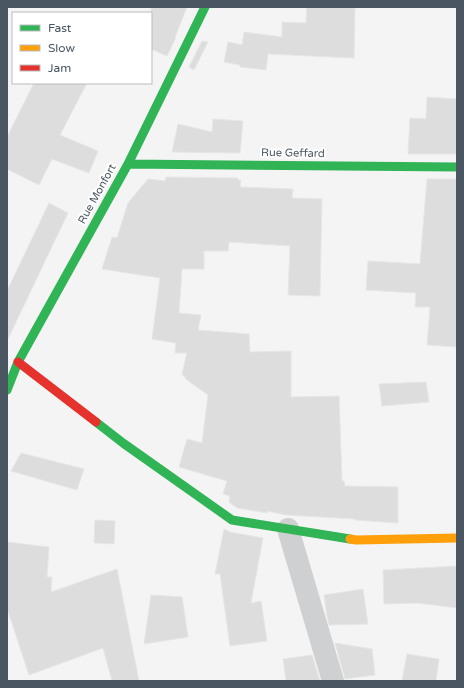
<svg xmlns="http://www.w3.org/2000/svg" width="464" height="688" font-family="'Varela Round',sans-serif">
<rect width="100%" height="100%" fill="#f4f4f4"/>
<!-- building -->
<path fill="#ddddde" stroke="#e5e6e7" d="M 151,7 L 187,7 L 175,37 L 176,37 L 167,56 L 151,49 Z
M 307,7 L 355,7 L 354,58 L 268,54 L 266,70 L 240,67 L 240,65 L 224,62 L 228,42 L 242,45 L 244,32 L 282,37 L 282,22 L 306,23 Z
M 202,41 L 208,42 L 194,70 L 189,67 Z
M 34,83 L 87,83 L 60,135 L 98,151 L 89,173 L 52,159 L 39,185 L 7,169 L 7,137 Z
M 427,97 L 457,99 L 457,154 L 408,154 L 410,118 L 426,119 Z
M 213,119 L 243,121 L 240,153 L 172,152 L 178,124 L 212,132 Z
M 166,177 L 238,178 L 238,180 L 241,180 L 240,187 L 293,189 L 292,198 L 322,199 L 320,296 L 288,295 L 290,246 L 229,242 L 228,251 L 204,251 L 204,269 L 182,269 L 179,313 L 201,315 L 198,330 L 249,334 L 250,352 L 291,351 L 291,397 L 339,396 L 342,481 L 344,481 L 345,486 L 398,487 L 398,523 L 355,520 L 355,519 L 286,515 L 267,511 L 267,513 L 237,508 L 229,502 L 230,496 L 223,494 L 227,481 L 179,467 L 187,439 L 202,443 L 208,395 L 187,380 L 182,374 L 187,353 L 175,353 L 176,343 L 152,339 L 160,278 L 102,269 L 112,237 L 117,238 L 128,203 L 148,179 L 165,181 Z
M 427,179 L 457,179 L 457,347 L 427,345 L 430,307 L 415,307 L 416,293 L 366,290 L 368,261 L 420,264 Z
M 49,203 L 68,213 L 7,341 L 7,291 Z
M 426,382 L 429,402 L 382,406 L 379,384 Z
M 21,453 L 84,469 L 77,490 L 11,471 Z
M 95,520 L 115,521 L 114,544 L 94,543 Z
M 224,529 L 230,532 L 263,538 L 251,603 L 261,601 L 267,641 L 230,646 L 220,574 L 215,574 Z
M 7,542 L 49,547 L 47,577 L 52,577 L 51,592 L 117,569 L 139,681 L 112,681 L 103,648 L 29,675 L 7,608 Z
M 457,566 L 457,608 L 418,603 L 384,604 L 383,570 Z
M 363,589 L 368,624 L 329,625 L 327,616 L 324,595 Z
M 151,595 L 182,597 L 188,637 L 144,644 Z
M 335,643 L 372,649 L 375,675 L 345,679 Z
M 407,654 L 439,659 L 436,681 L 402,681 Z
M 312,655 L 320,681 L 286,681 L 283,659 Z"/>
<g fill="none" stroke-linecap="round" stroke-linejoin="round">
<!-- street -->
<path stroke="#ced0d2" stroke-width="22" d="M 288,529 L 333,681"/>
<!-- fast -->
<path stroke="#30b455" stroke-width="9" d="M 128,164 L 457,167
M 7,390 L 18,362 L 128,164 L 205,7
M 96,422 L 123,443 L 232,520 L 350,539"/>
<!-- slow -->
<path stroke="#ff9f0a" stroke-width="9" d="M 350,539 L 356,540 L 457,538"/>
<!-- jam -->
<path stroke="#e5322d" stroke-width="9" d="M 18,362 L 96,422"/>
</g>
<g text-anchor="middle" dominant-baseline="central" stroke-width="4" stroke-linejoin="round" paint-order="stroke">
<!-- street labels -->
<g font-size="11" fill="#4a5661" stroke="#fff">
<text transform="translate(293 153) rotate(1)">Rue Geffard</text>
<text transform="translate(97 194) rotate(-61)">Rue Monfort</text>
</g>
</g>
<!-- border -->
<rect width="464" height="688" fill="none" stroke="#4a5661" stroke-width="16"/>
<!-- legend -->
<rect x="12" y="12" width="140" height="72" fill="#ffffff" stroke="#b7bbc0"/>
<rect x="20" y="25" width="20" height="6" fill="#30b455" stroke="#b7bbc0"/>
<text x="48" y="32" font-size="12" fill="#4a5661">Fast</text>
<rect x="20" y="45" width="20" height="6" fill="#ff9f0a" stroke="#b7bbc0"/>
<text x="48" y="52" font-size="12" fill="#4a5661">Slow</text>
<rect x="20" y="65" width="20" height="6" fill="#e5322d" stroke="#b7bbc0"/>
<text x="48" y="72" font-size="12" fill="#4a5661">Jam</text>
</svg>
